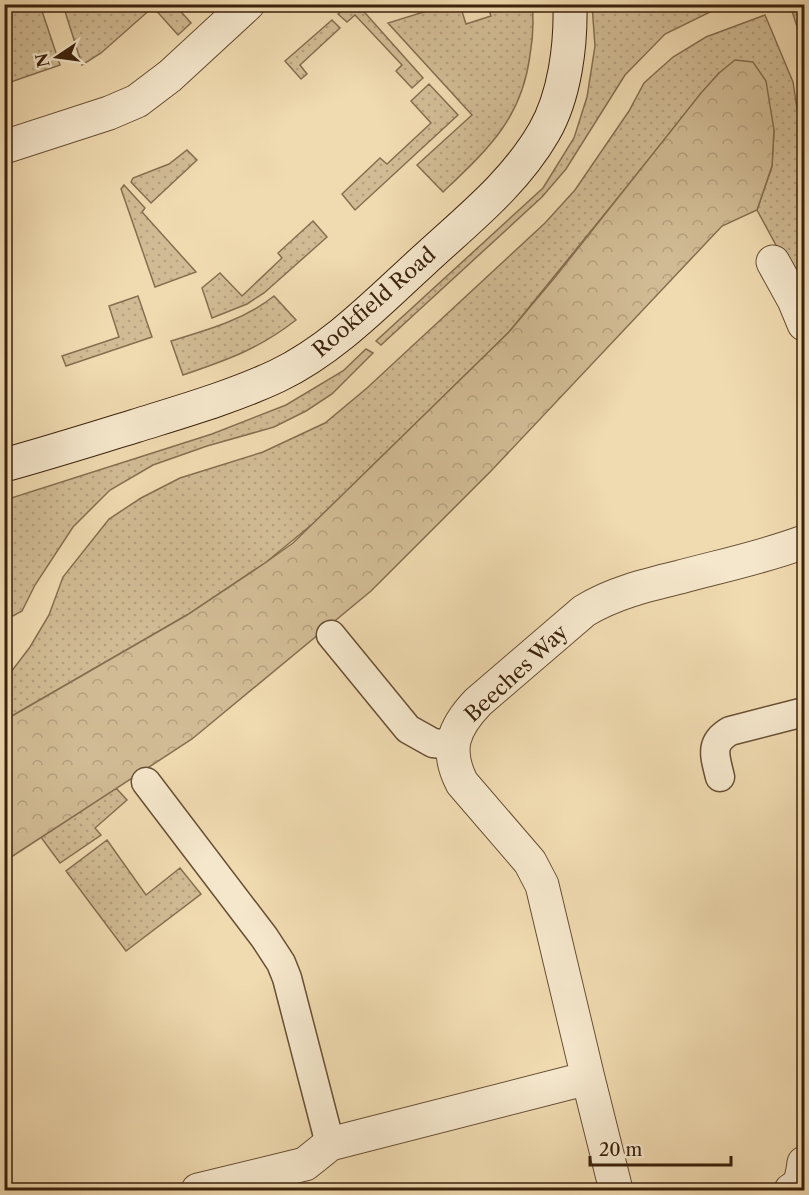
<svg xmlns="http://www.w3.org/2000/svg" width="809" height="1195" font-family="'Libre Caslon Text',serif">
<defs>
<pattern id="grass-dots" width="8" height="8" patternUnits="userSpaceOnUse" patternTransform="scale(1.5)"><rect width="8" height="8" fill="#d1bb94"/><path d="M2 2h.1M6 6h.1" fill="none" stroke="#b4a07e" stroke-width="1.8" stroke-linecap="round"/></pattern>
<pattern id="forest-crowns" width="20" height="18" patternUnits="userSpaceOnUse" patternTransform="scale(1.5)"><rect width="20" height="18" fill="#d1bb94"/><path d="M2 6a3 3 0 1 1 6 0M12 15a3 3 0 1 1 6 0" fill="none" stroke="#b4a07e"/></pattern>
</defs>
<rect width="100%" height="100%" fill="#f0dab0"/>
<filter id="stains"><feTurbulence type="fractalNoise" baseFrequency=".00333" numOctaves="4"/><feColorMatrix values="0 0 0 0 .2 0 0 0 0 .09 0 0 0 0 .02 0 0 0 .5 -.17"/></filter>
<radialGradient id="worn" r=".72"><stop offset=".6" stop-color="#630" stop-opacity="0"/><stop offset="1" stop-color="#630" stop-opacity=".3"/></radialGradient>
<!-- grass -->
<path fill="url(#grass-dots)" stroke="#866e50" stroke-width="1.5" d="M 4,5 L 40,5 L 60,65 L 5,84 Z
M 63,5 L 175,5 L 191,23 L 178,35 L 153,7 L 101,53 L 82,65 Z
M 348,5 L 358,5 L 423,78 L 412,88 L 396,71 L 402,65 L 355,15 L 347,22 L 338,14 Z
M 446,5 L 460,5 L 466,24 L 491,16 L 487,5 L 532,5 C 534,22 533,38 530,55 C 522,119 487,150 443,192 L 417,165 L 472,115 L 388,23 Z
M 592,5 L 732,5 L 714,10 L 665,34 L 625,75 L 566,169 L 542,197 L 381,345 L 376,341 L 543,188 L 574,138 L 587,97 L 595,46 Z
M 790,5 L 804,5 L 804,50 L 803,45 Z
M 765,15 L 793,82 L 798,115 L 800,155 L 797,190 L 798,233 L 804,264 L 804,297 L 757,210 L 772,166 L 774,130 L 719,73 L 509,332 L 315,522 L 265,563 L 187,615 L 5,720 L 5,677 L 11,672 L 30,647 L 49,615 L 63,577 L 109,519 L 141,498 L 180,478 L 263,452 L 325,423 L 367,388 L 545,223 L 575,190 L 629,111 L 644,83 L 673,57 L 706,37 Z
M 332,20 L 340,28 L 300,65 L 307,74 L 301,79 L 285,61 Z
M 429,84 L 458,115 L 355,210 L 342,194 L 380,158 L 387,164 L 431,123 L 411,101 Z
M 187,150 L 197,160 L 151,203 L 131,182 L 133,178 L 169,164 Z
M 124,185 L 145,208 L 142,212 L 196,272 L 155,287 L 121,189 Z
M 313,221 L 327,237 L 264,293 L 247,304 L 212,318 L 202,288 L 220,273 L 242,296 L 282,258 L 278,253 Z
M 138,296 L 152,337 L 66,366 L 62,356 L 119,337 L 109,306 Z
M 274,296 L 296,320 C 259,349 227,360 183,375 L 171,341 C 207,330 244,320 274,296 Z
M 366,349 L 373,353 L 332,394 L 306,411 L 274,427 L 207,446 L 153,465 L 110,490 L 73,527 L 35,585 L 22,611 L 13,616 L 5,613 L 5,500 L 212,434 L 286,405 L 343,371 Z
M 116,788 L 127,800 L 95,828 L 101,835 L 60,863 L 40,836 Z
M 107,840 L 146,895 L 180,868 L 201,894 L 126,951 L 66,871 Z"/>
<!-- forest -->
<path fill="url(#forest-crowns)" stroke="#866e50" stroke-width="1.5" d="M 735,60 L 753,62 L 766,81 L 774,130 L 772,166 L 757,210 L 722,226 L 491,471 L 371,591 L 192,739 L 5,861 L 5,720 L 187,615 L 265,563 L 293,543 L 509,332 L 556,276 L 701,93 L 719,73 Z"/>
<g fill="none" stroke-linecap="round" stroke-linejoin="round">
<defs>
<path id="lane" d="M 331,635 L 408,729 L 433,743 L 452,745
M 720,777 C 715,756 709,743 730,731 L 804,712
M 146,782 L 264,937 L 281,963 L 287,978 L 330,1144"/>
<path id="street" d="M 4,147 L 109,113 L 137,101 L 170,76 L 248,4
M 773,262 L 794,300 L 804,324
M 588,1078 L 542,885 L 530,862 L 462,783 C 445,750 453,728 478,702 L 584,611 C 613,593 647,585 680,577 C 721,566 764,557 804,542
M 198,1190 L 305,1164 L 330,1144 L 588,1078 L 616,1190
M 791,1190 C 802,1184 802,1175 804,1163"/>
<path id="secondary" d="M 4,465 C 48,453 92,439 135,426 C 183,411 232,397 277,376 C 332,350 378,302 423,261 C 466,221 514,184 544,132 C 565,96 571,45 570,4"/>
</defs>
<!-- lane casing -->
<use href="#lane" stroke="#684f34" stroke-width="31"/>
<!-- street casing -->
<use href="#street" stroke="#684f34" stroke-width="35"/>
<!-- secondary casing -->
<use href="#secondary" stroke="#3b210b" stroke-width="35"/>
<!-- lane -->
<use href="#lane" stroke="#f5e7cc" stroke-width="28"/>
<!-- street -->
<use href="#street" stroke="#f5e7cc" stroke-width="33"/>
<!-- secondary -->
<use href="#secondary" stroke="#f5e7cc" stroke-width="33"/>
</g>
<g text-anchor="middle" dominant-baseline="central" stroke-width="6" stroke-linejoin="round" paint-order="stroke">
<!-- street labels -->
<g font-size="21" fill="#3b210b" stroke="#f5e7cc">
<text transform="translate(374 302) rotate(-41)">Rookfield Road</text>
<text transform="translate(516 673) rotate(-43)">Beeches Way</text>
</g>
</g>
<!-- margin -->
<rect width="809" height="1195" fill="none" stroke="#f0dab0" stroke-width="24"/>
<rect x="6" y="6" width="797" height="1183" fill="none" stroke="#3b210b" stroke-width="3"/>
<rect x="12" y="12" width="785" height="1171" fill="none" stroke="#3b210b" stroke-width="1.5"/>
<!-- north arrow -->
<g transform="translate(57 57) rotate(257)" stroke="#f5e7cc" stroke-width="4.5" paint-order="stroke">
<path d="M0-4.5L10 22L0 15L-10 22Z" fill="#3b210b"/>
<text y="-9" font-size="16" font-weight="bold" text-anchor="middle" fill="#3b210b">N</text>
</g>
<!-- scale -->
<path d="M590 1156v9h141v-9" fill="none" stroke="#3b210b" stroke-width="3"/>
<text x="599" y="1156" font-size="18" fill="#3b210b" stroke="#f5e7cc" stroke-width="4.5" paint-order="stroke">20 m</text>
<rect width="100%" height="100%" filter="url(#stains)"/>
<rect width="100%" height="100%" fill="url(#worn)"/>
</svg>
